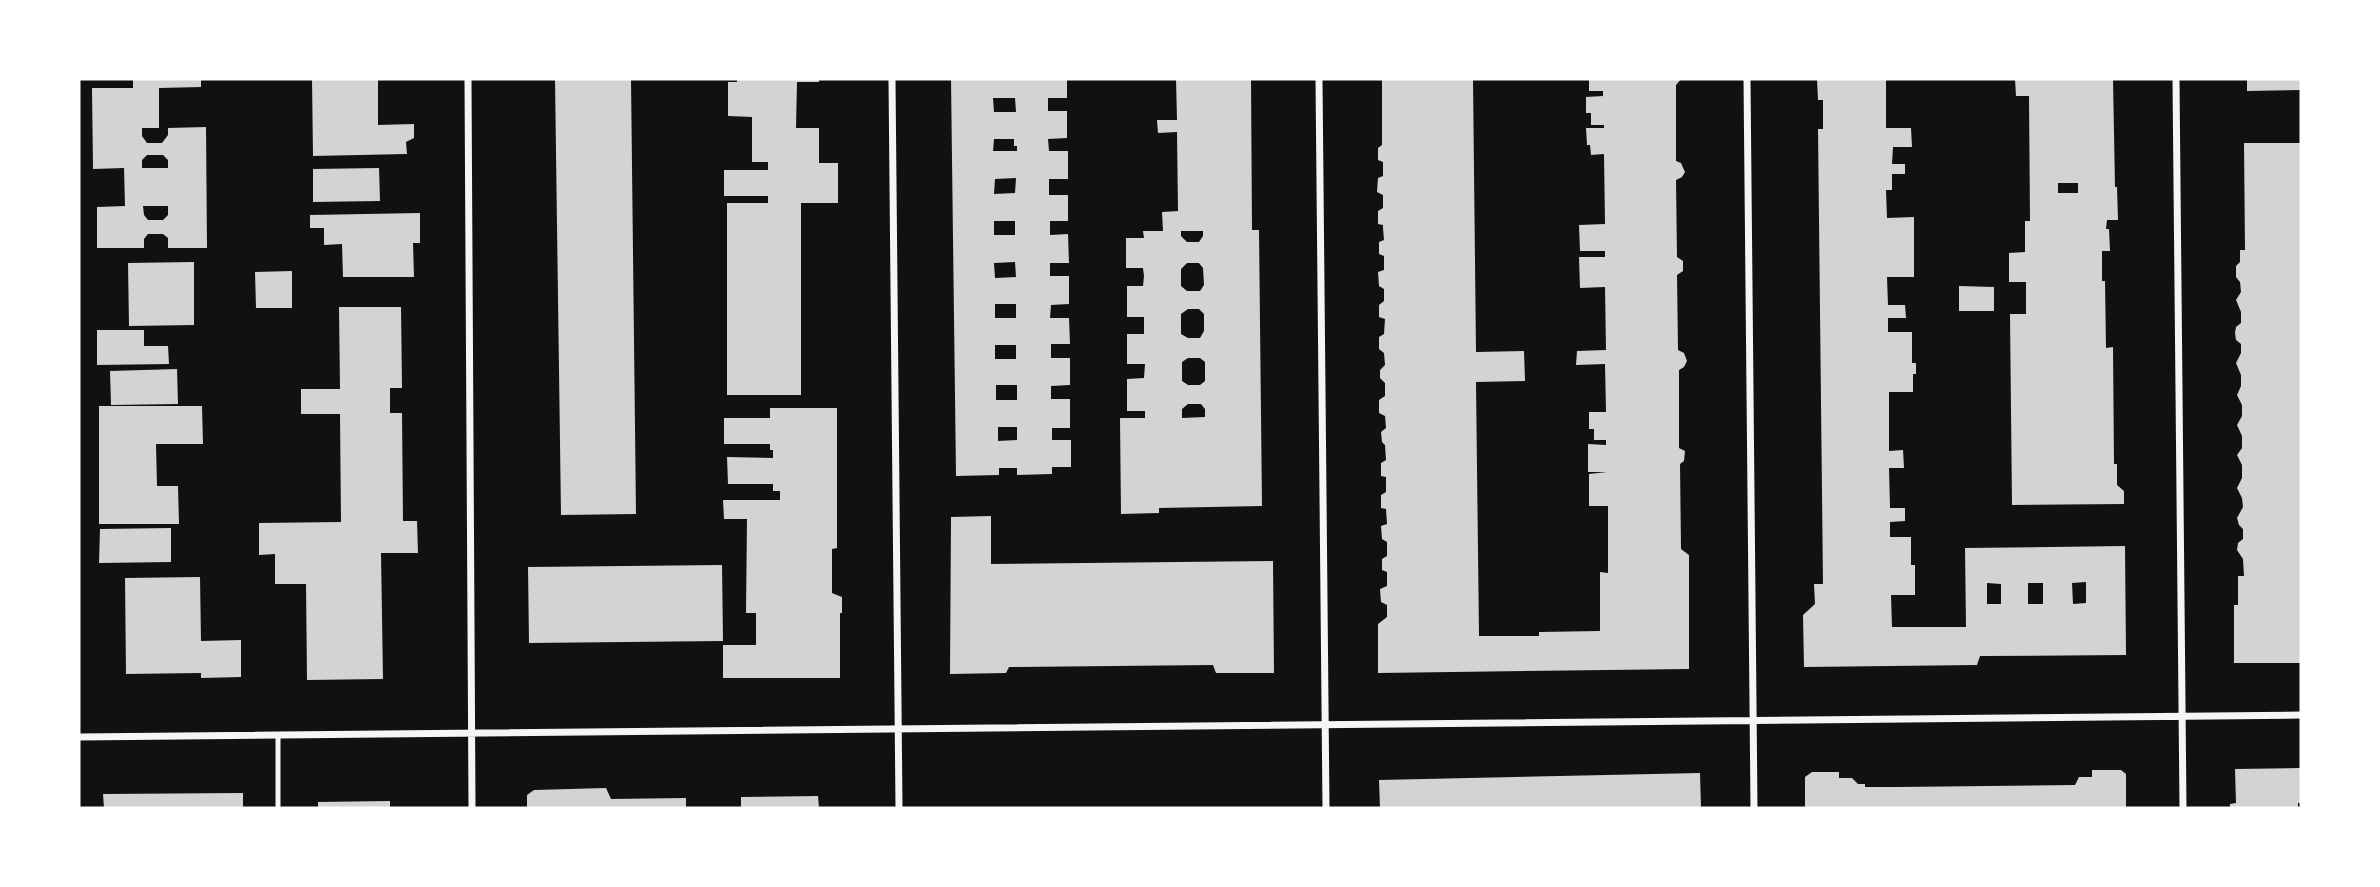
<svg xmlns="http://www.w3.org/2000/svg" width="2380" height="887" font-family="Manrope,sans-serif">
<rect width="100%" height="100%" fill="#111"/>
<!-- building -->
<path fill="#d3d3d3" fill-rule="evenodd" d="M 133,79 L 201,79 L 201,87 L 159,88 L 159,128 L 142,128 L 142,136 L 147,143 L 162,143 L 168,135 L 168,128 L 206,127 L 207,248 L 168,248 L 168,238 L 163,234 L 148,234 L 144,239 L 144,248 L 97,248 L 97,207 L 125,206 L 124,168 L 93,169 L 92,88 L 133,88 ZM 147,155 L 163,155 L 168,160 L 168,168 L 142,168 L 142,160 ZM 143,206 L 168,206 L 168,215 L 163,220 L 148,220 L 144,215 Z
M 312,79 L 378,79 L 378,125 L 414,124 L 414,138 L 406,142 L 407,154 L 313,156 Z
M 555,79 L 631,79 L 636,514 L 561,515 Z
M 737,79 L 819,79 L 819,82 L 797,82 L 796,128 L 819,128 L 819,163 L 838,163 L 838,203 L 801,203 L 801,395 L 727,395 L 727,203 L 768,203 L 768,196 L 724,196 L 724,170 L 768,170 L 768,162 L 752,162 L 752,117 L 728,116 L 728,82 L 737,82 Z
M 951,79 L 1067,79 L 1067,98 L 1048,98 L 1048,111 L 1067,111 L 1067,138 L 1048,139 L 1049,151 L 1068,151 L 1068,179 L 1049,179 L 1049,195 L 1068,195 L 1068,221 L 1050,221 L 1050,235 L 1068,234 L 1069,263 L 1050,263 L 1050,276 L 1069,276 L 1069,304 L 1051,305 L 1050,318 L 1069,318 L 1070,344 L 1051,344 L 1051,358 L 1070,358 L 1070,385 L 1051,386 L 1051,399 L 1070,399 L 1070,428 L 1052,428 L 1052,440 L 1071,440 L 1071,467 L 1052,467 L 1052,474 L 1017,475 L 1017,468 L 999,468 L 999,475 L 956,476 ZM 993,98 L 1015,98 L 1016,112 L 994,112 ZM 994,139 L 1014,139 L 1014,146 L 1017,146 L 1017,151 L 993,151 ZM 1016,178 L 1015,193 L 994,194 L 995,179 ZM 994,221 L 1015,221 L 1015,235 L 994,235 ZM 1015,262 L 1016,277 L 995,278 L 994,263 ZM 995,304 L 1016,304 L 1016,318 L 995,318 ZM 995,345 L 1016,345 L 1016,359 L 995,359 ZM 996,385 L 1017,385 L 1017,400 L 996,400 ZM 998,427 L 1017,427 L 1017,440 L 998,441 Z
M 1176,79 L 1251,79 L 1252,230 L 1259,230 L 1262,506 L 1159,508 L 1159,513 L 1121,514 L 1120,418 L 1145,418 L 1145,411 L 1127,411 L 1127,379 L 1144,378 L 1145,364 L 1127,364 L 1127,334 L 1144,334 L 1144,317 L 1127,317 L 1127,286 L 1143,286 L 1144,276 L 1143,268 L 1126,268 L 1126,238 L 1144,238 L 1143,231 L 1163,231 L 1162,212 L 1178,211 L 1177,132 L 1158,133 L 1157,120 L 1177,120 ZM 1181,231 L 1203,231 L 1203,236 L 1199,242 L 1187,242 L 1181,236 ZM 1187,263 L 1199,263 L 1203,268 L 1204,285 L 1200,291 L 1187,291 L 1181,286 L 1181,269 ZM 1188,309 L 1199,309 L 1204,314 L 1204,331 L 1200,338 L 1188,338 L 1181,334 L 1181,314 ZM 1188,358 L 1200,358 L 1205,362 L 1205,381 L 1200,385 L 1188,385 L 1182,381 L 1182,362 ZM 1188,404 L 1201,404 L 1205,409 L 1205,417 L 1182,418 L 1182,409 Z
M 1382,79 L 1473,79 L 1476,352 L 1524,351 L 1525,381 L 1476,382 L 1479,636 L 1539,636 L 1539,632 L 1600,631 L 1600,572 L 1608,573 L 1608,506 L 1589,506 L 1589,474 L 1607,472 L 1588,472 L 1588,444 L 1606,445 L 1606,440 L 1594,440 L 1594,429 L 1589,429 L 1589,412 L 1606,412 L 1605,364 L 1576,365 L 1577,351 L 1606,350 L 1605,287 L 1580,288 L 1579,257 L 1605,257 L 1605,251 L 1580,251 L 1579,225 L 1605,224 L 1604,154 L 1591,155 L 1590,145 L 1587,145 L 1586,128 L 1604,128 L 1604,125 L 1591,125 L 1591,113 L 1586,113 L 1586,97 L 1603,96 L 1603,91 L 1589,91 L 1589,80 L 1681,79 L 1676,85 L 1676,161 L 1681,163 L 1685,172 L 1682,177 L 1676,180 L 1677,257 L 1683,261 L 1683,271 L 1677,275 L 1678,350 L 1684,353 L 1687,361 L 1684,367 L 1679,370 L 1679,448 L 1685,451 L 1684,461 L 1680,464 L 1681,549 L 1689,555 L 1689,669 L 1378,673 L 1378,624 L 1387,617 L 1387,605 L 1381,602 L 1380,589 L 1387,586 L 1387,572 L 1382,570 L 1382,559 L 1387,556 L 1387,542 L 1382,539 L 1381,526 L 1387,524 L 1386,509 L 1381,508 L 1381,495 L 1386,492 L 1386,477 L 1381,476 L 1381,463 L 1386,460 L 1385,445 L 1382,442 L 1381,432 L 1386,428 L 1385,416 L 1379,413 L 1379,400 L 1385,396 L 1385,383 L 1380,378 L 1380,370 L 1385,365 L 1384,353 L 1379,349 L 1379,337 L 1384,334 L 1385,319 L 1379,317 L 1379,305 L 1384,301 L 1384,289 L 1379,286 L 1378,272 L 1384,270 L 1384,256 L 1379,254 L 1379,242 L 1384,240 L 1383,228 L 1383,225 L 1378,224 L 1378,211 L 1383,208 L 1383,195 L 1377,192 L 1378,178 L 1383,176 L 1383,162 L 1378,160 L 1378,148 L 1382,145 Z
M 1817,79 L 1886,79 L 1886,128 L 1911,128 L 1912,147 L 1893,147 L 1892,164 L 1905,164 L 1905,174 L 1892,174 L 1892,190 L 1886,190 L 1887,218 L 1914,217 L 1914,277 L 1887,277 L 1888,305 L 1905,305 L 1906,318 L 1888,318 L 1888,332 L 1912,332 L 1912,363 L 1916,363 L 1916,374 L 1913,374 L 1913,392 L 1889,392 L 1889,451 L 1903,450 L 1904,468 L 1889,468 L 1890,508 L 1905,508 L 1905,521 L 1890,522 L 1890,537 L 1911,537 L 1911,565 L 1915,565 L 1915,595 L 1891,595 L 1892,627 L 1966,627 L 1965,548 L 2125,546 L 2126,655 L 1980,656 L 1977,665 L 1804,667 L 1803,615 L 1815,604 L 1814,584 L 1823,584 L 1818,129 L 1823,129 L 1823,100 L 1818,100 ZM 2086,582 L 2086,603 L 2073,604 L 2072,583 ZM 1987,583 L 2001,584 L 2001,604 L 1987,604 ZM 2028,583 L 2043,583 L 2043,604 L 2028,604 Z
M 2015,79 L 2113,79 L 2115,187 L 2117,187 L 2118,220 L 2107,220 L 2106,229 L 2109,229 L 2110,251 L 2102,251 L 2102,281 L 2105,281 L 2106,348 L 2113,347 L 2114,464 L 2117,464 L 2117,485 L 2124,491 L 2124,504 L 2012,505 L 2010,314 L 2026,314 L 2026,282 L 2009,282 L 2009,253 L 2025,252 L 2025,221 L 2030,221 L 2029,96 L 2016,96 ZM 2058,183 L 2078,183 L 2078,193 L 2058,193 Z
M 2247,79 L 2301,79 L 2301,90 L 2247,91 Z
M 2244,143 L 2301,143 L 2301,663 L 2234,663 L 2234,605 L 2238,605 L 2238,576 L 2244,576 L 2243,559 L 2237,550 L 2238,543 L 2243,539 L 2243,529 L 2239,525 L 2237,518 L 2243,507 L 2242,498 L 2237,488 L 2242,478 L 2242,465 L 2237,455 L 2242,448 L 2242,436 L 2237,425 L 2242,416 L 2242,405 L 2237,395 L 2241,386 L 2241,375 L 2236,363 L 2241,353 L 2241,344 L 2236,340 L 2235,333 L 2236,327 L 2241,323 L 2241,312 L 2236,300 L 2241,292 L 2240,282 L 2236,277 L 2236,266 L 2240,262 L 2240,250 L 2245,250 Z
M 379,168 L 380,201 L 313,202 L 313,169 Z
M 420,213 L 420,243 L 413,243 L 414,277 L 343,277 L 342,244 L 324,245 L 324,228 L 310,228 L 310,215 Z
M 194,262 L 194,325 L 129,326 L 128,263 Z
M 292,271 L 292,308 L 256,308 L 255,272 Z
M 1959,286 L 1994,287 L 1994,311 L 1959,311 Z
M 339,307 L 401,307 L 402,388 L 390,388 L 390,413 L 402,413 L 403,521 L 417,521 L 418,553 L 381,553 L 383,679 L 307,680 L 306,584 L 275,584 L 275,554 L 259,555 L 259,523 L 341,522 L 340,414 L 301,414 L 301,389 L 340,389 Z
M 97,330 L 144,330 L 144,346 L 168,346 L 169,364 L 97,365 Z
M 177,369 L 178,404 L 111,405 L 110,371 Z
M 99,406 L 202,406 L 203,444 L 156,444 L 157,486 L 178,486 L 179,524 L 99,524 Z
M 770,408 L 837,408 L 837,548 L 832,549 L 832,593 L 842,597 L 842,613 L 840,613 L 840,678 L 723,678 L 723,645 L 756,645 L 756,613 L 746,613 L 747,519 L 724,519 L 723,500 L 780,500 L 780,491 L 773,491 L 773,484 L 728,484 L 727,457 L 773,458 L 773,450 L 770,450 L 770,444 L 724,444 L 724,418 L 770,418 Z
M 991,516 L 991,564 L 1273,561 L 1274,673 L 1216,673 L 1213,665 L 1009,667 L 1006,673 L 950,674 L 951,517 Z
M 171,528 L 171,562 L 99,563 L 100,529 Z
M 722,565 L 723,641 L 529,643 L 528,567 Z
M 200,577 L 201,641 L 241,640 L 241,677 L 201,678 L 201,673 L 126,674 L 125,578 Z
M 2301,768 L 2301,803 L 2298,803 L 2298,808 L 2230,808 L 2230,804 L 2236,803 L 2235,769 Z
M 2092,770 L 2121,770 L 2126,774 L 2126,808 L 1805,808 L 1805,777 L 1812,772 L 1839,772 L 1839,778 L 1852,778 L 1858,784 L 1865,784 L 1865,787 L 1897,787 L 2075,785 L 2079,777 L 2092,777 Z
M 1700,773 L 1701,808 L 1380,808 L 1379,780 Z
M 606,788 L 611,799 L 686,798 L 686,808 L 527,808 L 527,795 L 534,790 Z
M 243,793 L 243,808 L 104,808 L 103,794 Z
M 818,796 L 819,808 L 741,808 L 741,797 Z
M 390,801 L 390,808 L 318,808 L 318,802 Z"/>
<g fill="none" stroke-linecap="round" stroke-linejoin="round">
<!-- service -->
<path stroke="#f5f5f5" stroke-width="5" d="M 278,735 L 278,808"/>
<!-- minor -->
<path stroke="#f5f5f5" stroke-width="7" d="M 468,79 L 472,808
M 892,79 L 899,808
M 1319,79 L 1326,808
M 1747,79 L 1754,808
M 2176,79 L 2183,808
M 79,737 L 2301,715"/>
</g>
<!-- border -->
<rect width="2380" height="887" fill="none" stroke="#ffffff" stroke-width="161"/>
</svg>
